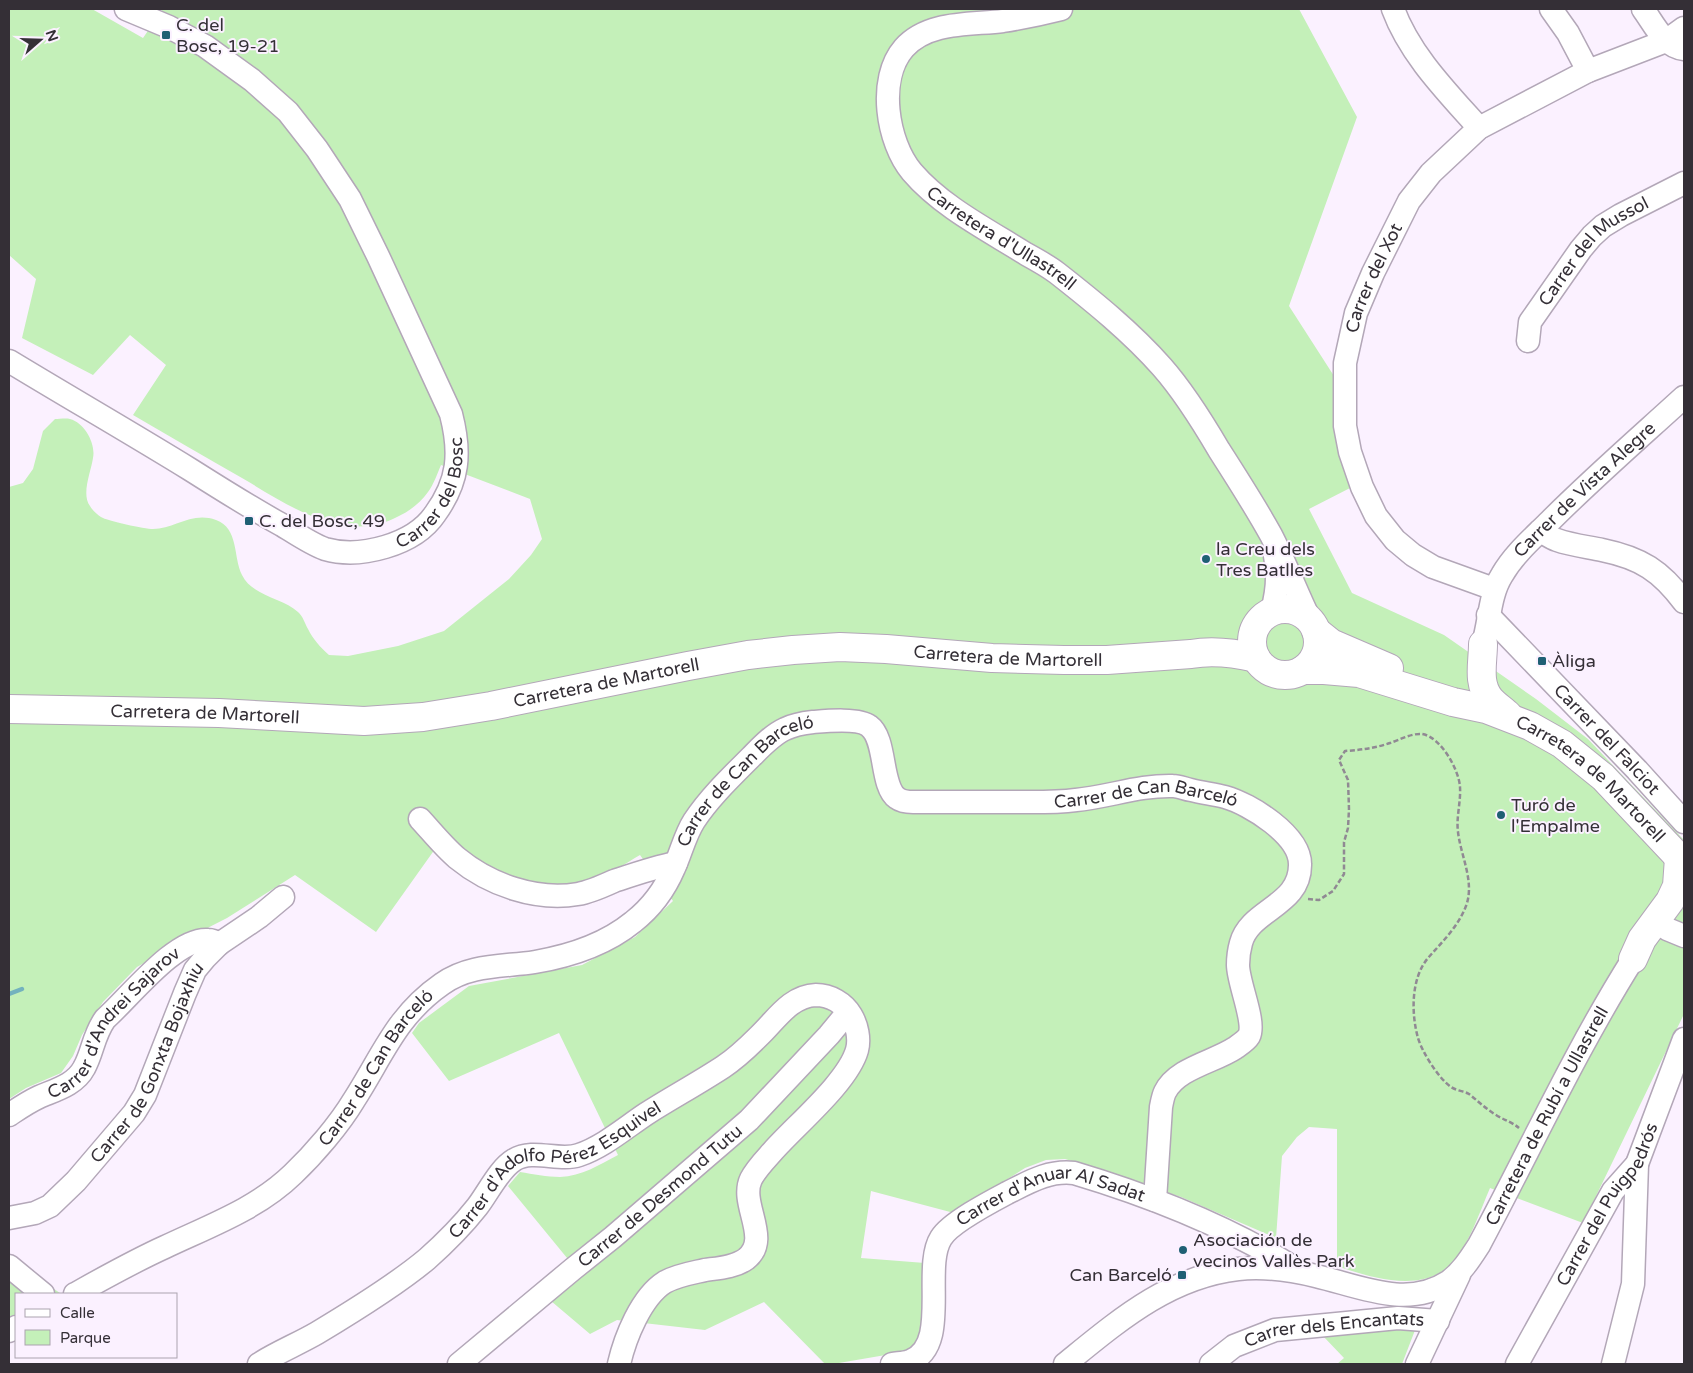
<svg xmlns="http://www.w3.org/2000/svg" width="1693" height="1373" font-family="'Varela Round',sans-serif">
<rect width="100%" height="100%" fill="#fbf1ff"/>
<!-- green -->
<path fill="#c4f0b9" d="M 9,9 L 92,9 L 143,38 L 163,9 L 1299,9 L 1357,117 L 1289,306 L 1334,376 L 1335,436 L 1352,487 L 1309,509 L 1352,593 L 1444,635 L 1536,699 L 1588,739 L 1684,840 L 1684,1014 L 1583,1223 L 1490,1188 C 1480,1211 1469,1245 1452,1263 C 1424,1294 1371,1278 1337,1266 L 1337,1129 L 1309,1127 L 1297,1137 L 1282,1156 L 1276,1238 L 1181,1197 L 1088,1166 L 1065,1159 L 1046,1160 L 1025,1168 L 954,1213 L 871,1191 L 861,1258 L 925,1263 L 921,1324 L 917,1342 L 909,1351 L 833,1364 L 825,1364 L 764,1302 L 705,1330 L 617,1320 L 590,1334 L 551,1301 L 581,1275 L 508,1186 L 520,1172 C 533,1174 547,1177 560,1177 C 582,1176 599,1165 618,1155 L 559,1033 L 449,1081 L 412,1033 L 419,1023 L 469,986 L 582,965 L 635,937 L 673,901 L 640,855 C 625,864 611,873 596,878 C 566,888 522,887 495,870 C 478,860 462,847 445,835 L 376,932 L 295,875 L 227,918 L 186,939 L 137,967 L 103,1002 L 82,1035 L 73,1056 L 61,1073 L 26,1088 L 9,1099 L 9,487 L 23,483 L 33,469 L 43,431 L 55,419 C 59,419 66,418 70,419 C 85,423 96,444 93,458 C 91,472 81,494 90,506 C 92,510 98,515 101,517 C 107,521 145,529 153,529 C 174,529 192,511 216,520 C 239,528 233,557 242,575 C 252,596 283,598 298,612 C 303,616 305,624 308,629 C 313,639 320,647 329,655 L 348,656 L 398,646 L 444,631 L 509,579 L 531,555 L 542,539 L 530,499 L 441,465 C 437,474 434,484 428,492 C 421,502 410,511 399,516 C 345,546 288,505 242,478 C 205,457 169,436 133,415 L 166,365 L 130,335 L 93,375 L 22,338 L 36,279 L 9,255 Z
M 9,1259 L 60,1293 L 57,1294 L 16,1294 L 16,1316 L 9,1320 Z
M 1417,1325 L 1402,1364 L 1337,1364 L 1344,1358 L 1323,1336 Z"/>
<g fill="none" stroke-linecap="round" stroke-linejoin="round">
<!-- stream -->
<path stroke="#73b2be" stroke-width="4.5" d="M 9,994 L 22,989"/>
<defs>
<g id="minor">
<path id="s1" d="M 1061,9 C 1041,14 1022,18 1003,21 C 970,25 928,21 904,48 C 877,79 887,142 912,172 C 942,207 988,230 1026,254 C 1037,260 1048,266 1057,273 C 1094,302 1131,332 1162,367 C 1184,392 1202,421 1219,450 C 1237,478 1255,506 1271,535 C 1285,562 1296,591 1309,618"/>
<path d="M 1393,9 C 1410,55 1447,92 1479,128"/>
<path d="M 1551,9 L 1568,33 L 1588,71"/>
<path d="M 1643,9 C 1654,24 1664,47 1684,49"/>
<path id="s2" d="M 1528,341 L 1530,322 L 1581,249 L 1592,236 L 1603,226 L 1621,215 L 1684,183"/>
<path id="s3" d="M 9,361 C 70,398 131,433 191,470 C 221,489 251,508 282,525 C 295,533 311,544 325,549 C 360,559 414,545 435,514 C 459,481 461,453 451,414 L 378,256 L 350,199 L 317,149 L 288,112 L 252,80 L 205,46 L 169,27 L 126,9"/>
<path d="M 1540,531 C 1546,534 1551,538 1557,540 C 1571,545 1588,547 1602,550 C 1641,558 1661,571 1684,602"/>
<path id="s4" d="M 1494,589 L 1433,567 L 1413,555 L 1395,540 L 1376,516 L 1362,487 L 1350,452 L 1345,426 L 1345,363 L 1356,313 L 1373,273 L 1409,201 L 1431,173 L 1479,128 L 1588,71 L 1666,41 L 1684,28"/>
<path d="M 1272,611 C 1277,593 1279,575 1275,556"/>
<path id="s5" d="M 1488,615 L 1637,770 L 1684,822"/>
<path id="s6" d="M 1483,644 C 1490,621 1489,596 1502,575 C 1514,554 1533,538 1550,521 C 1593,478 1639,438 1684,397"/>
<path d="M 420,819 C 432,832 444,847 457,858 C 490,885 536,901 578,894 C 590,892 603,886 614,881 C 635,874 655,867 676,863"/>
<path d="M 1667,929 L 1684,936"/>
<path id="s7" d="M 9,1115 C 18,1109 28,1102 39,1097 C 55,1090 75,1085 84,1068 C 93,1052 93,1036 105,1019 C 129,998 176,937 208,940 C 212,940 216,942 219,944"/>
<path id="s8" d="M 9,1218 L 35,1213 L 50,1206 L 76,1181 L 134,1113 L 145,1095 L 185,993 L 195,970 L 205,958 L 219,944 L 259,917 L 283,897"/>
<path d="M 9,1266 L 43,1294"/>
<path id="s9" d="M 75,1294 C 104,1278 134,1261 165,1247 C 209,1226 257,1209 293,1174 C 314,1154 339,1125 354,1100 C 383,1055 396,1016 442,984 C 470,964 503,967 535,962 C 570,956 606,944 633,922 C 651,908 665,889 674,868 C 681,853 685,835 694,821 C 710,797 731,777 751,757 C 761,747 772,735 785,729 C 793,725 804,723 813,722 C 826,721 859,718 869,726 C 887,739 880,786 897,798 C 901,801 908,802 913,802 C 945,802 976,802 1008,802 C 1030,802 1053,803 1076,800 C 1108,797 1140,785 1173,786 C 1179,786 1185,789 1191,790 C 1202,793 1214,794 1225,797 C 1250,804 1300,835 1300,864 C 1301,906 1250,909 1241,943 C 1239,950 1238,959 1238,965 C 1238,983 1256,1022 1249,1036 C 1246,1041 1239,1045 1235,1048 C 1214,1062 1177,1068 1165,1092 C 1163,1096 1162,1102 1161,1107 L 1155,1200"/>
<path d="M 9,1331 L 16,1327"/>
<path id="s10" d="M 259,1364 C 278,1352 298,1344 317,1333 C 352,1312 396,1285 427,1259 C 445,1243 462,1226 477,1207 C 488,1193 499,1169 514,1160 C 533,1148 559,1162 579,1155 C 603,1147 625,1128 646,1114 C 671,1098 697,1084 723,1067 C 735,1059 748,1047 759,1036 C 776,1020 790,996 816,995 C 830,995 844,1003 851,1015 C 857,1025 860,1039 857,1050 C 848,1082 796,1125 773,1151 C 765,1160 756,1169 751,1179 C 739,1204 772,1239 746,1259 C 735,1267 719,1268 705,1270 C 692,1273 678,1275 665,1282 C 641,1297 625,1338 619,1364"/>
<path id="s11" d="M 459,1364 L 573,1269 L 613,1237 L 749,1120 L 829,1035 L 848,1012"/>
<path id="s12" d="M 892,1364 C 898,1363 905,1363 910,1361 C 951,1346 922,1268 941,1238 C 950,1223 990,1202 1007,1193 C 1029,1182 1049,1170 1074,1173 C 1151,1196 1227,1226 1296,1269"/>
<path id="s13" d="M 1065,1364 C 1117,1322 1168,1277 1238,1269 C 1264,1266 1291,1270 1316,1276 C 1359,1286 1407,1309 1448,1282 C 1461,1273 1470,1259 1479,1245 C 1530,1150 1575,1051 1633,959"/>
<path id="s14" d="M 1211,1364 L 1234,1346 L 1275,1330 L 1398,1318 L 1438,1321"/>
<path d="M 1417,1364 L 1459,1275"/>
<path id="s15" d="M 1517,1364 L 1613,1191 L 1637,1164 L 1684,1039"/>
<path d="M 1613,1364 L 1633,1284 L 1637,1164"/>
</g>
<g id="major">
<circle cx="1285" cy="642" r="33"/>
<path d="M 1316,631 L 1331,643 L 1389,668"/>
<path d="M 1483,644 C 1483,663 1477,683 1490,699 C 1495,705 1503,710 1508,715"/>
<path id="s16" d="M 1303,670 L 1324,670 L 1359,673 L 1453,702 L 1486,709 L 1530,726 L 1562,744 L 1603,777 L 1684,863"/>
<path id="s17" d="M 9,709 L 219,713 L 364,721 L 423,717 L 491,706 L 688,666 L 748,655 L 793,650 L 840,647 L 886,649 L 992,658 L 1064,660 L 1107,660 L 1191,654 C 1213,650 1235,653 1256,658"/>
<path d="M 1633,959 L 1642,939 L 1670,901 L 1677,886 L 1679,858"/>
</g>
</defs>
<!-- minor casing -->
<use href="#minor" stroke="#b3a7b8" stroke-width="25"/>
<!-- major casing -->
<use href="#major" stroke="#b3a7b8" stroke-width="30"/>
<!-- path -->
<path stroke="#908993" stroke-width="2.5" stroke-dasharray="5 2.5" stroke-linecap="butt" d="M 1308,899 L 1319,900 L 1333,891 L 1344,874 L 1344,842 L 1348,828 L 1349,809 L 1348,780 L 1339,760 L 1345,751 C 1361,750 1375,748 1390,743 C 1399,740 1412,733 1422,734 C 1441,737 1459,770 1460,787 C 1461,802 1456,817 1458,832 C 1461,857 1475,882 1466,906 C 1458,927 1442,942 1428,958 C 1411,978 1411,1013 1418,1038 C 1422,1052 1439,1079 1451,1087 C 1457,1091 1464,1091 1469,1094 C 1478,1101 1486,1109 1496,1115 C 1504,1120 1512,1122 1519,1128"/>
<!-- minor -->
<use href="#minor" stroke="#fff" stroke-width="22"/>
<!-- major -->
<use href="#major" stroke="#fff" stroke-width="28"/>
</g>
<!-- markers -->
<g fill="#1f6074" stroke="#fbf1ff" stroke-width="2">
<rect x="161" y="30" width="10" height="10" rx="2.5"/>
<rect x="244" y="516" width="10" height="10" rx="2.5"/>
<circle cx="1206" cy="559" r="5"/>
<rect x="1537" y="656" width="10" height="10" rx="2.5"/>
<circle cx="1501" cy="815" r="5"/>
<circle cx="1183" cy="1250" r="5"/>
<rect x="1177" y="1270" width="10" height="10" rx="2.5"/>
</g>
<g text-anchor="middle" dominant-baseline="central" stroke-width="4" stroke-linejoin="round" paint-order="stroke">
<!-- poi labels -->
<g font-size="18" fill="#342f36" stroke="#fbf1ff" text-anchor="start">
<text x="176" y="25">C. del<tspan x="176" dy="21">Bosc, 19-21</tspan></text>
<text x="259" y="521">C. del Bosc, 49</text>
<text x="1216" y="549">la Creu dels<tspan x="1216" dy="21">Tres Batlles</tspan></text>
<text x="1552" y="661">Àliga</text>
<text x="1511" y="805">Turó de<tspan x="1511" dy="21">l'Empalme</tspan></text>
<text x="1193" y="1240">Asociación de<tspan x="1193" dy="21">vecinos Vallès Park</tspan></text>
<text x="1172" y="1275" text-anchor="end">Can Barceló</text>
</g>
<!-- street labels -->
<g font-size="18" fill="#342f36" stroke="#fbf1ff">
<text stroke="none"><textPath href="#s1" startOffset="409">Carretera d'Ullastrell</textPath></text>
<text stroke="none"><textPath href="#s2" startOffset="116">Carrer del Mussol</textPath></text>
<text stroke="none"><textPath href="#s4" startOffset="391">Carrer del Xot</textPath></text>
<text stroke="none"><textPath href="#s3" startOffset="506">Carrer del Bosc</textPath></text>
<text stroke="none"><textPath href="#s6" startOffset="191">Carrer de Vista Alegre</textPath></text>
<text stroke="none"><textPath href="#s17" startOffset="1006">Carretera de Martorell</textPath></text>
<text stroke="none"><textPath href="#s17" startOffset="601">Carretera de Martorell</textPath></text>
<text stroke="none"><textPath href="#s17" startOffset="196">Carretera de Martorell</textPath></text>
<text stroke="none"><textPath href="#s5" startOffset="172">Carrer del Falciot</textPath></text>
<text stroke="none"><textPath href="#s16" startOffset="316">Carretera de Martorell</textPath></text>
<text stroke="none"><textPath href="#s9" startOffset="882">Carrer de Can Barceló</textPath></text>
<text stroke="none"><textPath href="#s9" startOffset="1362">Carrer de Can Barceló</textPath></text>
<text stroke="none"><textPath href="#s7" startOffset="144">Carrer d'Andrei Sajarov</textPath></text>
<text stroke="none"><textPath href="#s8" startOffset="219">Carrer de Gonxta Bojaxhiu</textPath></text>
<text stroke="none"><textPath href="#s9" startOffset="385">Carrer de Can Barceló</textPath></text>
<text stroke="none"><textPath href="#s13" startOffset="610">Carretera de Rubí a Ullastrell</textPath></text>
<text stroke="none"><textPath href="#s10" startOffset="362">Carrer d'Adolfo Pérez Esquivel</textPath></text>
<text stroke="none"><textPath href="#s11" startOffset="262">Carrer de Desmond Tutu</textPath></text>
<text stroke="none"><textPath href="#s15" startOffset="184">Carrer del Puigpedrós</textPath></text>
<text stroke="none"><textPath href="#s12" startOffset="276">Carrer d'Anuar Al Sadat</textPath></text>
<text stroke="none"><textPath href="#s14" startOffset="132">Carrer dels Encantats</textPath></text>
</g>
</g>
<!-- border -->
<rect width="1693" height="1373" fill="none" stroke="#342f36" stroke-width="20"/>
<!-- legend -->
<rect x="15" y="1293" width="162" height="65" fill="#fbf1ff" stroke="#aba3af"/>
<rect x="25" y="1309" width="25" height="8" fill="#ffffff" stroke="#aba3af"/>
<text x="60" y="1318" font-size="15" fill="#342f36">Calle</text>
<rect x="25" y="1330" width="25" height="15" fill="#c4f0b9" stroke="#aba3af"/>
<text x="60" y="1343" font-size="15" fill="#342f36">Parque</text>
<!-- north arrow -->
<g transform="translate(40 40) rotate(70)" stroke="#fbf1ff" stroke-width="4" paint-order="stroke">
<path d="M0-4L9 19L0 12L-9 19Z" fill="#342f36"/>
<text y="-8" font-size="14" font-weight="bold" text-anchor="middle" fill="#342f36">N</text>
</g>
</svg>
